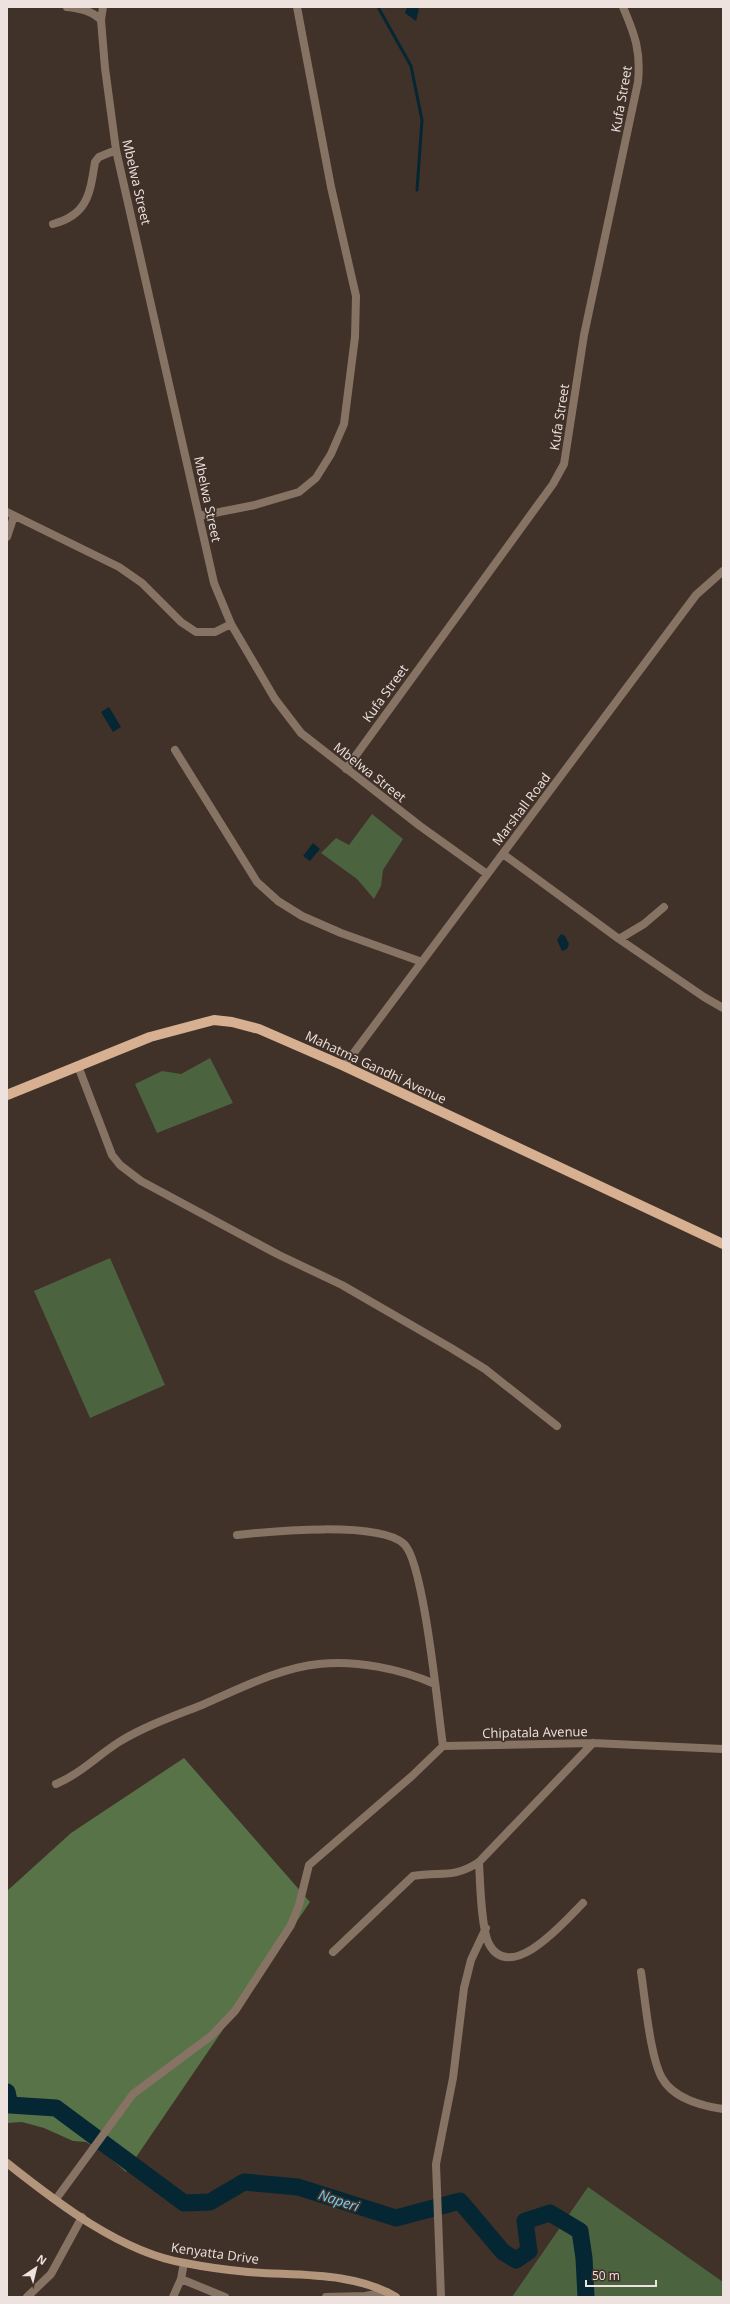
<svg xmlns="http://www.w3.org/2000/svg" width="730" height="2304" font-family="'Open Sans',sans-serif">
<rect width="100%" height="100%" fill="#403129"/>
<!-- green -->
<path fill="#4c633f" d="M 372,814 L 403,839 L 383,870 L 381,886 L 374,899 L 357,879 L 321,853 L 336,838 L 349,845 Z
M 210,1058 L 233,1103 L 157,1133 L 135,1084 L 162,1071 L 181,1074 Z
M 110,1258 L 165,1385 L 90,1418 L 34,1291 Z
M 588,2187 L 723,2282 L 723,2297 L 512,2297 Z"/>
<!-- forest -->
<path fill="#577347" d="M 184,1758 L 310,1902 L 126,2172 L 104,2153 L 86,2142 L 73,2141 L 44,2128 L 22,2122 L 7,2123 L 7,1891 L 71,1833 Z"/>
<!-- water -->
<path fill="#052733" d="M 407,7 L 416,7 L 419,9 L 416,21 L 405,13 Z
M 109,707 L 121,727 L 113,732 L 101,712 Z
M 313,843 L 320,849 L 310,861 L 303,856 Z
M 561,934 L 565,936 L 569,944 L 567,949 L 562,951 L 557,940 Z"/>
<g fill="none" stroke-linecap="round" stroke-linejoin="round">
<!-- stream -->
<path stroke="#052733" stroke-width="3" d="M 378,7 L 411,66 L 422,120 L 417,190"/>
<!-- river -->
<path stroke="#052733" stroke-width="17" d="M 7,2092 L 10,2105 L 56,2108 L 184,2203 L 210,2202 L 244,2182 L 298,2187 L 396,2218 L 460,2201 L 503,2252 L 516,2260 L 529,2251 L 525,2221 L 550,2213 L 580,2231 L 584,2258 L 586,2297"/>
<!-- minor -->
<path stroke="#867363" stroke-width="8" d="M 67,7 C 80,9 91,10 101,20
M 103,7 L 101,20 L 105,68 L 116,150 L 214,583 L 231,624 L 275,699 L 301,733 L 420,826 L 487,874
M 53,224 C 88,215 90,193 95,162 L 99,157 L 116,150
M 7,512 L 119,567 L 142,583 L 181,622 L 196,632 L 215,632 L 231,624
M 199,516 L 255,505 L 299,492 L 316,478 L 331,454 L 344,424 L 355,337 L 356,296 L 331,187 L 297,7
M 7,537 L 14,516
M 175,750 L 257,882 L 278,901 L 302,916 L 341,933 L 422,962
M 346,769 L 553,484 L 564,464 L 584,335 L 638,82 C 641,51 635,35 623,7
M 503,854 L 619,939 L 704,997 L 723,1008
M 619,939 L 644,924 L 664,907
M 78,1066 L 112,1155 L 120,1165 L 141,1181 L 279,1255 L 342,1285 L 451,1348 L 485,1369 L 557,1426
M 344,1066 L 696,595 L 723,571
M 237,1535 C 272,1531 379,1521 404,1544 C 424,1562 438,1712 443,1746
M 56,1784 C 80,1774 97,1756 119,1742 C 145,1726 174,1716 202,1705 C 239,1689 279,1668 319,1664 C 357,1660 401,1669 435,1684
M 479,1862 C 480,1880 481,1929 489,1944 C 511,1985 566,1920 583,1903
M 333,1952 L 413,1876 C 441,1871 453,1879 479,1862 L 593,1743
M 641,1972 C 645,1998 650,2057 662,2078 C 673,2098 702,2106 723,2109
M 56,2199 L 133,2094 L 211,2036 L 235,2011 L 291,1925 L 299,1905 L 309,1865 L 412,1776 L 443,1746 L 593,1743 L 723,1749
M 181,2279 L 225,2297
M 27,2297 L 51,2274 L 82,2217
M 173,2297 L 181,2279 L 184,2263
M 326,2297 L 365,2296 L 387,2292
M 441,2297 L 436,2164 L 453,2078 L 464,1988 L 471,1960 L 486,1928"/>
<!-- secondary -->
<path stroke="#b3957c" stroke-width="8" d="M 7,2163 C 56,2202 122,2253 185,2263 C 205,2267 227,2270 248,2272 C 297,2276 352,2271 396,2297"/>
<!-- primary -->
<path stroke="#d6b090" stroke-width="10" d="M 7,1095 L 150,1037 L 214,1020 L 232,1022 L 259,1029 L 344,1066 L 723,1244"/>
</g>
<g text-anchor="middle" dominant-baseline="central" stroke-width="3.5" stroke-linejoin="round" paint-order="stroke">
<!-- street labels -->
<g font-size="13" fill="#ede2de" stroke="#403129">
<text transform="translate(621 99) rotate(-80)">Kufa Street</text>
<text transform="translate(137 182) rotate(77)">Mbelwa Street</text>
<text transform="translate(559 417) rotate(-81)">Kufa Street</text>
<text transform="translate(208 499) rotate(78)">Mbelwa Street</text>
<text transform="translate(385 693) rotate(-54)">Kufa Street</text>
<text transform="translate(370 772) rotate(38)">Mbelwa Street</text>
<text transform="translate(521 809) rotate(-53)">Marshall Road</text>
<text transform="translate(376 1067) rotate(25)">Mahatma Gandhi Avenue</text>
<text transform="translate(535 1732) rotate(-1)">Chipatala Avenue</text>
<text transform="translate(215 2253) rotate(8)">Kenyatta Drive</text>
</g>
<!-- water labels -->
<g font-size="14" font-style="italic" fill="#73cff6" stroke="#403129">
<text transform="translate(339 2200) rotate(18)">Naperi</text>
</g>
</g>
<!-- border -->
<rect width="730" height="2304" fill="none" stroke="#ede2de" stroke-width="16"/>
<!-- north arrow -->
<g transform="translate(36 2268) rotate(35)" stroke="#403129" stroke-width="3" paint-order="stroke">
<path d="M0-3L7 15L0 10L-7 15Z" fill="#ede2de"/>
<text y="-6" font-size="11" font-weight="bold" text-anchor="middle" fill="#ede2de">N</text>
</g>
<!-- scale -->
<path d="M586 2280v6h70v-6" fill="none" stroke="#ede2de" stroke-width="2"/>
<text x="592" y="2280" font-size="12" fill="#ede2de" stroke="#403129" stroke-width="3" paint-order="stroke">50 m</text>
</svg>
